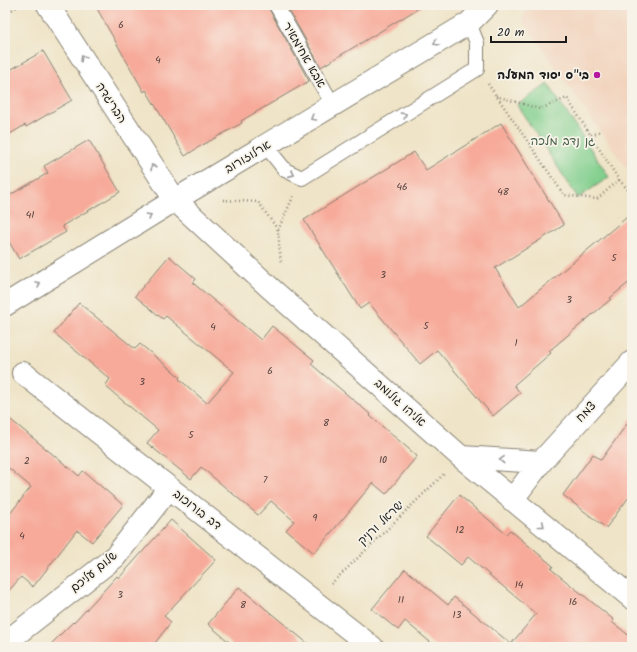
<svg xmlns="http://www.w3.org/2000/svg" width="637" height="652" font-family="Kalam,'Playpen Sans Hebrew',sans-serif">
<rect width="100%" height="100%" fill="#f7f3e8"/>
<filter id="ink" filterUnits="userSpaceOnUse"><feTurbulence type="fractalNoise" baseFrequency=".025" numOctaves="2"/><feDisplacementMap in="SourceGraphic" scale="8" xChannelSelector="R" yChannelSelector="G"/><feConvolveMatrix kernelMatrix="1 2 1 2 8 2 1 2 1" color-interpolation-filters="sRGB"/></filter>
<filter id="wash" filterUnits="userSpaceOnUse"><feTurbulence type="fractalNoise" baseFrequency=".012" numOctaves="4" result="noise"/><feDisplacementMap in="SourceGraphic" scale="16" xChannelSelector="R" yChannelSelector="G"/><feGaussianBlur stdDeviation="0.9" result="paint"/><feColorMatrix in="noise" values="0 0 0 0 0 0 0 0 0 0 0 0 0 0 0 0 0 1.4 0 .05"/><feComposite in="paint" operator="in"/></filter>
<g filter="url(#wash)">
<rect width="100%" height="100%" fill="#efe4c7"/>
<!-- built -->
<path fill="#f2d4be" d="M 529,5 L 632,5 L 632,174 L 627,169 L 522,19 L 530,6 Z"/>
<!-- green -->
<path fill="#82cf8e" stroke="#4f7655" d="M 548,84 L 609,177 L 578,198 L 517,105 Z"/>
<g id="blocks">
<!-- building -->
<path fill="#f7aa9a" d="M 95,5 L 268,5 L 269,9 L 309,81 L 241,121 L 242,123 L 199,147 L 185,156 L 146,90 L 144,92 Z
M 286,5 L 424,5 L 321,67 Z
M 43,51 L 72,100 L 26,127 L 25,125 L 5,137 L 5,73 Z
M 501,123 L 564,225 L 495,268 L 519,307 L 632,213 L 632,280 L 610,298 L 611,299 L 549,351 L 551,353 L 514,385 L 520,393 L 493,416 L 437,350 L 420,364 L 369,303 L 360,309 L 304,220 L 414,152 L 426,170 Z
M 89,140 L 120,192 L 62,226 L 66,232 L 19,259 L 5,235 L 5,198 L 48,173 L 44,166 Z
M 169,256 L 196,279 L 193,283 L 261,340 L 272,326 L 314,360 L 311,364 L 371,415 L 370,416 L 417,456 L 386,494 L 373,483 L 314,553 L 286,530 L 294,521 L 271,501 L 258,515 L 201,467 L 191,479 L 147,443 L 158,430 L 105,386 L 110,379 L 54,333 L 79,303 L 135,349 L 140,344 L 180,377 L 179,379 L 207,403 L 234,372 L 166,316 L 163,319 L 135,296 Z
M 5,415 L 79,476 L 83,471 L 123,505 L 92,542 L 77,530 L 33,587 L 21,577 L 5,595 L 5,520 L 31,487 L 5,465 Z
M 632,417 L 632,493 L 606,528 L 563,495 L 593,454 L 601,460 Z
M 459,495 L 506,534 L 510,530 L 553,566 L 551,569 L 614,620 L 612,622 L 632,638 L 632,647 L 436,647 L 405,621 L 398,630 L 372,609 L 405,569 L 448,605 L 454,597 L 511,644 L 536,614 L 468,557 L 461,565 L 426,536 Z
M 171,520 L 216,560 L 164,616 L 171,622 L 152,647 L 48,647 L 73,622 L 74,623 L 117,576 L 119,578 Z
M 239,587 L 312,647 L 235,647 L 208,624 Z"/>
</g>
</g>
<g filter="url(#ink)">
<use href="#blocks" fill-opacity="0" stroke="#868072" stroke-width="1"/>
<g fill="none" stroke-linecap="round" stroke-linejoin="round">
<defs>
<path id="service" d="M 276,5 L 333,105
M 266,146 L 285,170 L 302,178 L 477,69 L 477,43 L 469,23"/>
<path id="minor" d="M 48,5 L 175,200 L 269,287 L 461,457 L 632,598
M 5,305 L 175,200 L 469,23 L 487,5
M 23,373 L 372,647
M 461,457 L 541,462
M 512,500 L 541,462 L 632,362
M 5,643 L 115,557 L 169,488"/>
</defs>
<!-- service casing -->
<use href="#service" stroke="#868072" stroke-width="16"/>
<!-- minor casing -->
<use href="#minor" stroke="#868072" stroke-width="24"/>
<!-- path -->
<path stroke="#868072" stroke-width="2.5" stroke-dasharray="1 3" stroke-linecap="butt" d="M 5,14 L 20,5
M 488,84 C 514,121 539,158 564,195 L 597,199 L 619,180 L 567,98 L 540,109 L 496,96
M 591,135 L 601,131
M 619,180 L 632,194
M 223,200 L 258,202 L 278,230 L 281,264
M 278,230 L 294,195
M 331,584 L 445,473"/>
<!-- service -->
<use href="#service" stroke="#fff" stroke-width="14"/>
<!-- minor -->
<use href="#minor" stroke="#fff" stroke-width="22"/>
</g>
<!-- one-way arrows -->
<defs><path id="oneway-chevron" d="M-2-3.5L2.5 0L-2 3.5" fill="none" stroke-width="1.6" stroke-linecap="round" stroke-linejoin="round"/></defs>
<g stroke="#999">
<use href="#oneway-chevron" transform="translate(436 43) rotate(149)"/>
<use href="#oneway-chevron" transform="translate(83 58) rotate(-123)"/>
<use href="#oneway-chevron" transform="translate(404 115) rotate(-32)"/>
<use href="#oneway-chevron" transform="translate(313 118) rotate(149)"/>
<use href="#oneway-chevron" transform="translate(153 167) rotate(-123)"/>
<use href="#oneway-chevron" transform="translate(292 174) rotate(24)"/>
<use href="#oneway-chevron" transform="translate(149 216) rotate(-32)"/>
<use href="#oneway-chevron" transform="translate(38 284) rotate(-32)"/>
<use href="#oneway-chevron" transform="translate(502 460) rotate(-177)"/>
<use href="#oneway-chevron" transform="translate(542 525) rotate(39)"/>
</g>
</g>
<!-- markers -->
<circle fill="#b5179e" stroke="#f7f3e8" stroke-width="1.5" cx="597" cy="75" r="4"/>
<g text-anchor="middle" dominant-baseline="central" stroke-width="3.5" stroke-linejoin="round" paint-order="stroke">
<!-- number labels -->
<g font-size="10" fill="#53403c">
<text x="121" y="25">6</text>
<text x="158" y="60">4</text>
<text x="402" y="187">46</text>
<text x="503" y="192">48</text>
<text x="30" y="215">41</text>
<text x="614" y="258">5</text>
<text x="383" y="275">3</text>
<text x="569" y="300">3</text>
<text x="426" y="326">5</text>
<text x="213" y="327">4</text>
<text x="516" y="343">1</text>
<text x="270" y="371">6</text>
<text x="142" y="382">3</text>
<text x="326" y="423">8</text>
<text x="191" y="435">5</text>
<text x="383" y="460">10</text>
<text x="27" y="461">2</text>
<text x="265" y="480">7</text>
<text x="315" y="518">9</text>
<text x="460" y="530">12</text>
<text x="22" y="536">4</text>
<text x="519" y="585">14</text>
<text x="120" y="595">3</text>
<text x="401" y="600">11</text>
<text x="573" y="602">16</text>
<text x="243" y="605">8</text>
<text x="457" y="615">13</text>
</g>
<!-- street labels -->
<g font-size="12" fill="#1c1c1c" stroke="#f7f3e8">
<text transform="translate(304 55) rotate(60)">אבא אחימאיר</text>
<text transform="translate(111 103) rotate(57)">הבריגדה</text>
<text transform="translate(248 157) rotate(-31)">ארלוזורוב</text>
<text transform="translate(400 403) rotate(42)">אליהו גולומב</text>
<text transform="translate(586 412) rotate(-48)">צמח</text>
<text transform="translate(197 510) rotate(38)">דב בורוכוב</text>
<text transform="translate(381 523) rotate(-44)">ישראל ורניק</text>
<text transform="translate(94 572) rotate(-40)">שלום עליכם</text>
</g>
<!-- poi labels -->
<g font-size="12" font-weight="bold" fill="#1c1c1c" stroke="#f7f3e8" text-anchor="end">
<text x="589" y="75">בי"ס יסוד המעלה</text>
</g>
<!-- park labels -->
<g font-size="12" fill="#405b44" stroke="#f7f3e8">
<text x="563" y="141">גן נדב מלכה</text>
</g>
</g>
<!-- margin -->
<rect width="637" height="652" fill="none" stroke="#f7f3e8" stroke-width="20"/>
<!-- scale -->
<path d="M491 36v6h75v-6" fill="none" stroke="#1c1c1c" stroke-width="2"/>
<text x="497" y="36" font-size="12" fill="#1c1c1c" stroke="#f7f3e8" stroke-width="3" paint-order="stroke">20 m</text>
</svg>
